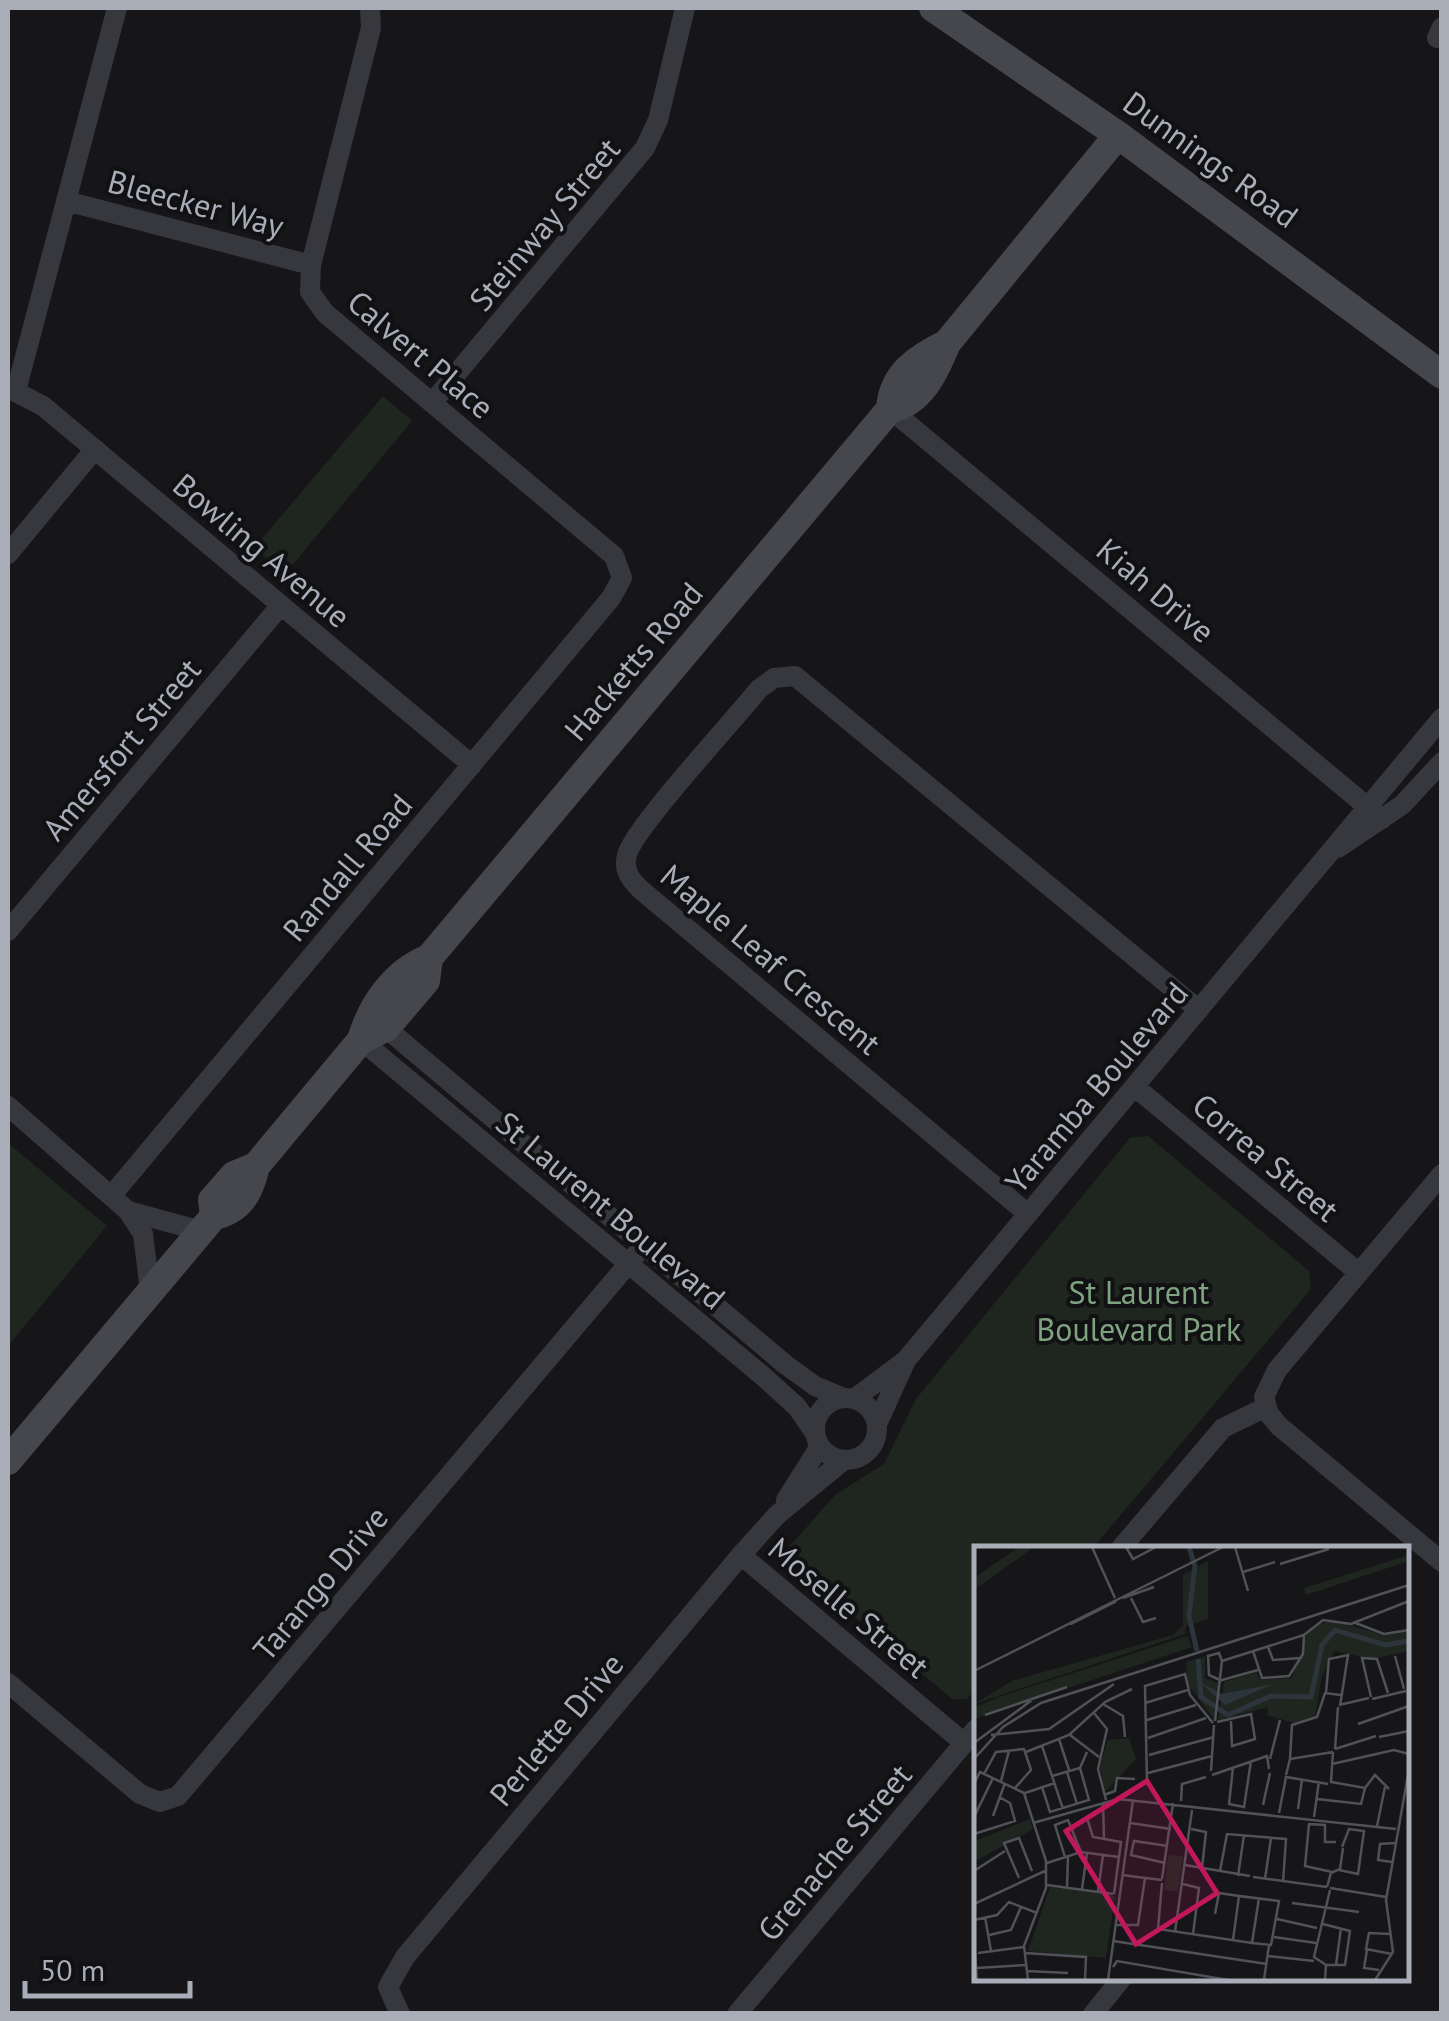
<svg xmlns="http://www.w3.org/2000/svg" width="1449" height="2021" font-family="'PT Sans',sans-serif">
<rect width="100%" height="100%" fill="#161618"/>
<!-- green -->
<path fill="#1e261f" d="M 383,396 L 412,421 L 285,574 L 254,548 Z
M 1148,1136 L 1309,1271 L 1311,1289 L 1093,1548 L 976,1548 L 976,1688 L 967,1699 L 952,1699 L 789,1561 L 789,1547 L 835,1495 L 884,1464 L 916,1399 L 1130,1138 Z
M 8,1143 L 107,1226 L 8,1346 Z"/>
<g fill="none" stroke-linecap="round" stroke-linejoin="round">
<!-- street -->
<path stroke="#37383d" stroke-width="20" d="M 1437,38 L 1442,27
M 66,201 L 311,265
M 8,388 L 43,406 L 472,765
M 16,391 L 117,8
M 432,403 L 645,148 L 658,120 L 685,8
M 890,409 L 1382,819
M 8,554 L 95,449
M 1338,848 L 1402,805 L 1442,762
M 8,931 L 281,605
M 386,1028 L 786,1365 L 815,1386 L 844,1398
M 361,1040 L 764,1377 L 797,1407 L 815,1433
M 1135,1087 L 1359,1273
M 8,1106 L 128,1211 L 143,1234 L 150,1291
M 1442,1174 L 1277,1370 L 1264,1397 L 1269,1414 L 1279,1426 L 1442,1562
M 112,1195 L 611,598 L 622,578 L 614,556 L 325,313 L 310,292 L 311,265 L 371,28 L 370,8
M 128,1211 L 201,1231
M 1028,1214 L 640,889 C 630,879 623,870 627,855 C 633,829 736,718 759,689 L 774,678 L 795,676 L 1199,1010
M815 1429a31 31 0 1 1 62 0a31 31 0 1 1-62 0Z
M 854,1399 L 906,1360 L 1442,718
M 877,1424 L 906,1360
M 786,1500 L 820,1446
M 1121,1548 L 1223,1428 L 1266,1407
M 741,1555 L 964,1743
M 8,1683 L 140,1794 L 160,1802 L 178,1796 L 645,1244
M 400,2014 L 388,1987 L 405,1957 L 741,1555 L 777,1515 L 844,1460
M 737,2014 L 976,1729
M 1093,2014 L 1122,1978"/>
<!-- secondary -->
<path stroke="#45474d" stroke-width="28" d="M 933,8 L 1118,135 L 1442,375
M 890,409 C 922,403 936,370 947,343 L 1118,135
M 361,1040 C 371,1005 395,971 429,958 L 890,409 C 892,374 918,357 947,343
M 214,1216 L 212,1200 L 234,1175 L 256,1166 L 361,1040 L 386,1028 L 426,981 L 429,958
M 8,1461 L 214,1216 C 241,1210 250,1192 256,1166"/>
</g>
<g text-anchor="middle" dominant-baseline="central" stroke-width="8" stroke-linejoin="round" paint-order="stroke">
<!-- street labels -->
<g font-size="32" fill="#a8adb8" stroke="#111113">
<text transform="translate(1211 159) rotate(36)">Dunnings Road</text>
<text transform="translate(196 203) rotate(15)">Bleecker Way</text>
<text transform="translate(544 224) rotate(-50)">Steinway Street</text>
<text transform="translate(421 354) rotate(40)">Calvert Place</text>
<text transform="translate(262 550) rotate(40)">Bowling Avenue</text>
<text transform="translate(1156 590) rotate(40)">Kiah Drive</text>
<text transform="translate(633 661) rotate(-50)">Hacketts Road</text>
<text transform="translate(121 749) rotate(-50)">Amersfort Street</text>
<text transform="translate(347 867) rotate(-50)">Randall Road</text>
<text transform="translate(771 959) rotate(40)">Maple Leaf Crescent</text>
<text transform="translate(1096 1087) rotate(-50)">Yaramba Boulevard</text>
<text transform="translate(1266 1157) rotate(40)">Correa Street</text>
<text transform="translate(611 1210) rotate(40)">St Laurent Boulevard</text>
<text transform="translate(320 1583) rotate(-50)">Tarango Drive</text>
<text transform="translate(849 1607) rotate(40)">Moselle Street</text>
<text transform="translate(556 1729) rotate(-50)">Perlette Drive</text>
<text transform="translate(834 1852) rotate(-50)">Grenache Street</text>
</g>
<!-- park labels -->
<g font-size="32" fill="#7fa381" stroke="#111113">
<text x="1139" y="1292">St Laurent<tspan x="1139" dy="37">Boulevard Park</tspan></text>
</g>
</g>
<!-- overview -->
<g transform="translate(974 1546)">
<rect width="435" height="435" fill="#161618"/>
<path d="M 45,1 L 60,1 L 0,44 L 0,32 ZM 435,9 L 435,15 L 332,49 L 330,42 ZM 234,15 L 234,73 L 212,80 L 211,88 L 0,158 L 38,135 L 199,89 L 209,80 L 209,29 ZM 358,74 L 410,89 L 435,85 L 435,105 L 398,113 L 361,105 L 348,129 L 341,172 L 320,177 L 293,169 L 294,161 L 244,174 L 250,136 L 283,126 L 286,134 L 318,132 L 335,82 ZM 213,90 L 218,101 L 0,173 L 0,162 L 25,151 ZM 231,110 L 231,132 L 246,138 L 240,173 L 214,139 L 212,116 ZM 155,192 L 162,213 L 131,246 L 126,221 L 134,194 ZM 56,273 L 59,283 L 0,316 L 0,295 ZM 194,309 L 209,310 L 204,346 L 190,344 ZM 76,341 L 100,344 L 98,356 L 101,344 L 141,350 L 132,412 L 54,405 Z" fill="#1e261f"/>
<path d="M 226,136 L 248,148 L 299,138 L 251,159 Z" fill="#2c353c"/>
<path fill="none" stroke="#2c353c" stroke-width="5" d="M 215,1 L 221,20 L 215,70 L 223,105M 224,113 L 227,151 L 254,169 L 297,150 L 337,151 L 348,99 L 361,84 L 411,99 L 435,95"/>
<path fill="none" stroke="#505258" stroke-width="2.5" d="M 118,1 L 141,52M 152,1 L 159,13 L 182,1M 261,1 L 274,45M 306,18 L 355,3M 269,26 L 301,16M 149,52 L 180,41M 157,52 L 169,76 L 182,72M 379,76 L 410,88 L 435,84M 97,78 L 143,55M 294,101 L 299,114 L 327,112M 279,105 L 288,132 L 315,130 L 329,108 L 330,89M 421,110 L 430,143M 248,115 L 330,89 L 349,74 L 377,78 L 435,55M 0,125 L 249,1M 248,134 L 284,124M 248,135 L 235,129 L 234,110 L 245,107 L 248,115M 352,147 L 355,113 L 374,109 L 366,160M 397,151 L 388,112 L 403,113 L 414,147M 398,153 L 432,145M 171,157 L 214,144M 129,158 L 149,170 L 151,191M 365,159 L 395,152M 120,167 L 133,183 L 124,223 L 132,254M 11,169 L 93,141M 173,174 L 222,159M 241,175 L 248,115M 243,176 L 277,168 L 281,193 L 258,200 L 257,175M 384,178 L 435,160M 17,189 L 75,183 L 140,138M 96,189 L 125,211M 405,191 L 435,185M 174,192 L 232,172M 85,193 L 95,224M 0,197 L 58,154M 68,200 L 89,263M 361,203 L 402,190M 361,203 L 364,161M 52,206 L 95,189 L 131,156 L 158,143M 359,206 L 357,236 L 391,242 L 401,229 L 415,243M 175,209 L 240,191M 0,213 L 29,181 L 67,157 L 435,39M 296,213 L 306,174M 316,213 L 318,179 L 343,171 L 351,147 L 367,149M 358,218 L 420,204 L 435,208M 259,221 L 255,258 L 270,261 L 277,215M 237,225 L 240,179M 93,226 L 103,258M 174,227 L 238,210M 10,228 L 22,206 L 50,203 L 57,224 L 41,242M 238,229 L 293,210 L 295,223M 312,229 L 316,213 L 359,206M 78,230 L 106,222 L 113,206M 27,235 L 35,205M 173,237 L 171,140 L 211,128 L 216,149 L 239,177M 0,238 L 6,226 L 50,247 L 72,315 L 72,342 L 50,400 L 54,434M 68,241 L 76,266 L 115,254 L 106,222M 51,247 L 81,237M 130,249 L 141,245 L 143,232 L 161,233M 343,253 L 387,258 L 391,242M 207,255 L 208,238 L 232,231M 129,256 L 130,292M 289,259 L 296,227M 324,263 L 328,233M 305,267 L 312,231 L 354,238M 19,270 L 31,237M 0,271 L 19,232M 340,271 L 345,235M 113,272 L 119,291 L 147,296 L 140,348M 59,277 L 144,253 L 422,283M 156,277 L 197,283M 403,280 L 411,241M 217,283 L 232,286 L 228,322M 0,288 L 41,275 L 36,257 L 25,251M 91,311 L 81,279 L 94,274 L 107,306M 418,316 L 404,314 L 406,298 L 421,297M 73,317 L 107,306 L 145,311M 191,317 L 157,309 L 160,295 L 194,300M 211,319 L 276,330M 365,324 L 384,328 L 390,285 L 375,283 L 368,301M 0,325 L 31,305M 246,325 L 253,288 L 312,293 L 309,336M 358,326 L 331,320 L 335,278 L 351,279 L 351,296 L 362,296M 148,329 L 188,334M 264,330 L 270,289M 279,331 L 353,341M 45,332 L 30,297 L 45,292 L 58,325M 188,333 L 199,257M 291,333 L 297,292M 188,337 L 184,383 L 278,397 L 297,399 L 305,355 L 265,350 L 259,394M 209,338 L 225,342 L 219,388M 73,339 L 139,348M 93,341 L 94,310M 353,341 L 357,327 L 366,323 L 369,302M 356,342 L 412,351M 108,343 L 113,307M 124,345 L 129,309M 318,357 L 385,366M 0,358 L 73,324M 241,368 L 245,347 L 265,350M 11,371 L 17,405M 303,373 L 343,382M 0,374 L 23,369 L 35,356 L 63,367M 349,378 L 376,385 L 371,419 L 353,419M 142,379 L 164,379 L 171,332M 201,386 L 218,264M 417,388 L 395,387 L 392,403 L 418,408M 15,389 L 37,384 L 47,361M 300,391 L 342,397M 0,392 L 3,434M 139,395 L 293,418M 278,397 L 285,352M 393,404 L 390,422 L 405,424M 4,407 L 50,401M 51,407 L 112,411 L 111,434M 294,410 L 340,415M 362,419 L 367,382M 139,421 L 143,415 L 254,434M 3,422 L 52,419M 53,425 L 94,427M 134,434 L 159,254M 290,434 L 295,399M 351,434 L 352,419 L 340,411 L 356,344M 401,434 L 419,406 L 412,354 L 435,223"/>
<path fill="#c2185b" fill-opacity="0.15" stroke="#c2185b" stroke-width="5" d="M 173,235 L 243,347 L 162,398 L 92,285 Z"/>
<rect width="435" height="435" fill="none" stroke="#a8adb8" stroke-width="5"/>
</g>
<!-- border -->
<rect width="1449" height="2021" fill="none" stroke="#a8adb8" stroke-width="20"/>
<!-- scale -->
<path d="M25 1981v15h165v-15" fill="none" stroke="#a8adb8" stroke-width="5"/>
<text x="40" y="1981" font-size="30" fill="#a8adb8" stroke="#111113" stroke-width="8" paint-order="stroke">50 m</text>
</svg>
